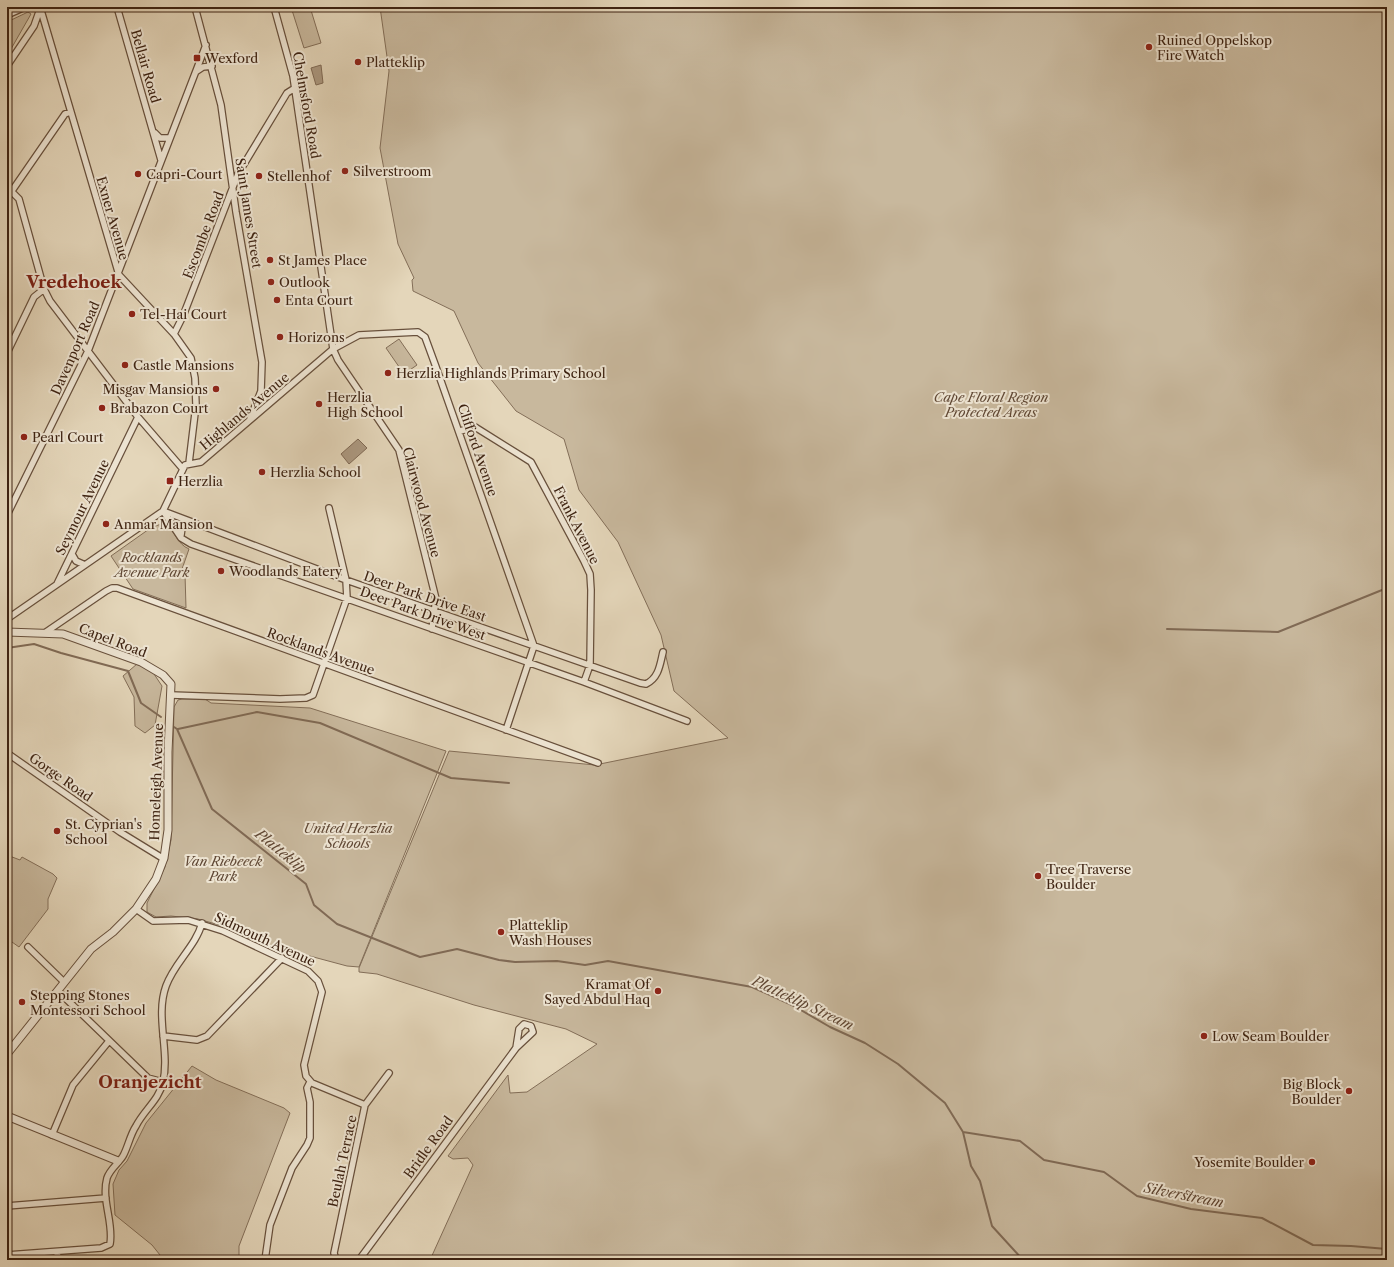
<svg xmlns="http://www.w3.org/2000/svg" width="1394" height="1267" font-family="'Libre Caslon Text',serif">
<rect width="100%" height="100%" fill="#e4d6ba"/>
<filter id="stains"><feTurbulence type="fractalNoise" baseFrequency=".005" numOctaves="4"/><feColorMatrix values="0 0 0 0 .2 0 0 0 0 .09 0 0 0 0 .02 0 0 0 .5 -.17"/></filter>
<radialGradient id="worn" r=".72"><stop offset=".6" stop-color="#630" stop-opacity="0"/><stop offset="1" stop-color="#630" stop-opacity=".3"/></radialGradient>
<!-- green -->
<path fill="#c8b89d" stroke="#836e58" d="M 291,7 L 310,7 L 321,43 L 304,48 Z
M 380,7 L 1387,7 L 1387,1260 L 430,1260 L 473,1165 L 468,1158 L 453,1159 L 448,1156 L 508,1075 L 510,1093 L 527,1092 L 597,1044 L 566,1029 L 474,1005 L 377,974 L 359,972 L 359,968 L 449,751 L 595,765 L 728,738 L 674,691 L 661,635 L 618,542 L 579,490 L 564,439 L 516,411 L 478,363 L 454,311 L 413,291 L 412,280 L 414,278 L 398,244 L 380,148 L 389,71 Z
M 28,12 L 31,14 L 7,56 L 7,22 Z
M 399,339 L 417,365 L 404,374 L 386,348 Z
M 165,523 C 175,531 177,544 189,549 L 181,572 L 185,574 L 186,608 L 133,589 L 111,556 L 152,527 Z
M 137,664 L 152,671 L 162,686 L 155,725 L 145,733 L 135,726 L 134,697 L 123,676 Z
M 182,699 L 205,699 L 211,703 L 310,708 L 446,751 L 359,967 L 347,966 L 306,955 L 294,950 L 283,953 L 223,926 L 198,919 L 171,916 L 156,917 L 147,912 L 147,903 L 165,867 L 171,840 L 174,707 L 178,700 Z
M 7,855 L 20,860 L 22,857 L 53,874 L 57,878 L 48,899 L 48,909 L 19,947 L 12,942 L 7,947 Z
M 192,1066 L 216,1080 L 284,1108 L 290,1113 L 239,1246 L 239,1260 L 164,1260 L 152,1245 L 115,1215 L 113,1184 L 119,1170 L 127,1161 L 146,1123 Z"/>
<!-- water -->
<path fill="#ac9981" stroke="#806a55" d="M 321,65 L 323,83 L 316,85 L 311,68 Z
M 358,439 L 367,448 L 349,464 L 341,454 Z"/>
<g fill="none" stroke-linecap="round" stroke-linejoin="round">
<!-- stream -->
<path stroke="#806a55" stroke-width="2" d="M 1167,629 L 1278,632 L 1387,588
M 7,648 L 34,644 L 61,653 L 128,671 L 141,703 L 161,717
M 174,727 L 177,729 L 212,809 L 306,884 L 314,905 L 337,924 L 420,957 L 457,949 L 499,960 L 515,962 L 557,961 L 585,965 L 608,961 L 752,987 L 794,1006 L 830,1027 L 865,1043 L 898,1064 L 945,1103 L 963,1132 L 971,1166 L 980,1181 L 992,1226 L 1023,1260
M 178,729 L 257,712 L 320,723 L 451,778 L 509,783
M 963,1132 L 1020,1141 L 1044,1160 L 1104,1172 L 1137,1196 L 1191,1209 L 1262,1218 L 1313,1245 L 1351,1246 L 1387,1249"/>
<defs>
<path id="minor" d="M 40,7 L 119,275 L 174,334 L 191,358 L 195,378 L 196,405 L 189,463
M 117,7 L 161,160
M 195,7 L 221,105 L 236,212 L 262,362 L 261,391 L 250,419
M 274,7 L 293,76 L 333,349 L 338,360 L 399,450 L 436,599 L 432,629
M 7,15 L 25,7
M 7,66 L 34,26 L 40,9
M 197,71 L 203,67 L 212,66
M 155,133 L 160,138 L 169,138
M 11,191 L 19,199 L 44,289 L 50,301 L 138,417 L 182,468
M 7,198 L 65,114 L 70,112
M 174,334 L 183,316 L 238,174 L 287,93 L 295,88
M 7,353 L 34,297 L 44,289
M 460,431 L 475,427 L 531,462 L 584,561 L 590,574 L 591,590 L 590,665 L 584,682
M 163,511 L 181,538 L 191,544 L 584,682 L 687,721
M 163,511 L 346,580 L 640,683 L 646,684 C 659,678 660,664 663,652
M 7,515 L 88,351 L 206,45
M 181,535 L 182,528 L 188,521
M 72,554 L 76,561 L 85,565
M 57,584 L 138,417
M 7,619 L 163,511 L 185,465 L 201,462 L 333,349 L 359,335 L 418,332 L 425,337 L 436,367 L 534,646 L 506,730
M 46,632 L 106,591 L 112,588 L 117,588 L 598,763
M 171,695 L 280,699 L 306,698 L 313,695 L 347,598 L 346,580 L 329,508
M 7,753 L 120,832 L 164,859
M 136,909 L 153,921 L 188,920 L 223,931 L 308,971 L 318,981 L 322,992 L 304,1065 L 306,1076 L 312,1083 L 365,1105
M 28,947 L 64,982
M 58,991 L 148,1078 L 163,1082
M 524,1024 L 531,1026 L 533,1032 L 516,1048 L 519,1029 Z
M 163,1036 L 197,1040 L 207,1036 L 282,958
M 52,1135 L 73,1085 L 109,1041
M 7,1206 L 106,1198
M 7,1255 L 101,1248 L 110,1244 C 114,1223 101,1200 107,1178 C 110,1169 118,1164 123,1156 C 128,1147 130,1135 136,1126 C 144,1110 159,1100 163,1082 C 170,1052 155,1016 166,986 C 174,963 196,946 202,923
M 56,1260 L 58,1252
M 265,1260 L 270,1225 L 292,1168 L 307,1145 L 310,1138 L 310,1102 L 307,1088 L 310,1082
M 336,1260 L 334,1253 L 365,1105 L 389,1073
M 359,1260 L 516,1048"/>
<path id="tertiary" d="M 7,632 L 63,634 L 141,662 L 163,675 L 171,684 L 168,752 L 168,830 L 164,858 L 156,879 L 136,909 L 113,932 L 91,949 L 7,1054
M 7,1116 L 118,1161"/>
</defs>
<!-- minor casing -->
<use href="#minor" stroke="#68503c" stroke-width="8"/>
<!-- tertiary casing -->
<use href="#tertiary" stroke="#68503c" stroke-width="9"/>
<!-- minor -->
<use href="#minor" stroke="#ede4d2" stroke-width="5.5"/>
<!-- tertiary -->
<use href="#tertiary" stroke="#ede4d2" stroke-width="7"/>
</g>
<!-- markers -->
<g fill="#8f2418" stroke="#ede4d2" stroke-width="1.5">
<circle cx="1149" cy="47" r="4"/>
<rect x="193" y="54" width="8" height="8" rx="2"/>
<circle cx="358" cy="62" r="4"/>
<circle cx="345" cy="171" r="4"/>
<circle cx="138" cy="174" r="4"/>
<circle cx="259" cy="176" r="4"/>
<circle cx="270" cy="260" r="4"/>
<circle cx="271" cy="282" r="4"/>
<circle cx="277" cy="300" r="4"/>
<circle cx="132" cy="314" r="4"/>
<circle cx="280" cy="337" r="4"/>
<circle cx="125" cy="365" r="4"/>
<circle cx="388" cy="373" r="4"/>
<circle cx="216" cy="389" r="4"/>
<circle cx="319" cy="404" r="4"/>
<circle cx="102" cy="408" r="4"/>
<circle cx="24" cy="437" r="4"/>
<circle cx="262" cy="472" r="4"/>
<rect x="166" y="477" width="8" height="8" rx="2"/>
<circle cx="106" cy="524" r="4"/>
<circle cx="221" cy="571" r="4"/>
<circle cx="57" cy="831" r="4"/>
<circle cx="1038" cy="876" r="4"/>
<circle cx="501" cy="932" r="4"/>
<circle cx="658" cy="991" r="4"/>
<circle cx="22" cy="1002" r="4"/>
<circle cx="1204" cy="1036" r="4"/>
<circle cx="1349" cy="1091" r="4"/>
<circle cx="1312" cy="1162" r="4"/>
</g>
<g text-anchor="middle" dominant-baseline="central" stroke-width="4" stroke-linejoin="round" paint-order="stroke">
<!-- poi labels -->
<g font-size="13" fill="#3e2312" stroke="#ede4d2" text-anchor="start">
<text x="1157" y="40">Ruined Oppelskop<tspan x="1157" dy="15">Fire Watch</tspan></text>
<text x="205" y="58">Wexford</text>
<text x="366" y="62">Platteklip</text>
<text x="353" y="171">Silverstroom</text>
<text x="146" y="174">Capri-Court</text>
<text x="267" y="176">Stellenhof</text>
<text x="278" y="260">St James Place</text>
<text x="279" y="282">Outlook</text>
<text x="285" y="300">Enta Court</text>
<text x="140" y="314">Tel-Hai Court</text>
<text x="288" y="337">Horizons</text>
<text x="133" y="365">Castle Mansions</text>
<text x="396" y="373">Herzlia Highlands Primary School</text>
<text x="208" y="389" text-anchor="end">Misgav Mansions</text>
<text x="327" y="397">Herzlia<tspan x="327" dy="15">High School</tspan></text>
<text x="110" y="408">Brabazon Court</text>
<text x="32" y="437">Pearl Court</text>
<text x="270" y="472">Herzlia School</text>
<text x="178" y="481">Herzlia</text>
<text x="114" y="524">Anmar Mansion</text>
<text x="229" y="571">Woodlands Eatery</text>
<text x="65" y="824">St. Cyprian's<tspan x="65" dy="15">School</tspan></text>
<text x="1046" y="869">Tree Traverse<tspan x="1046" dy="15">Boulder</tspan></text>
<text x="509" y="925">Platteklip<tspan x="509" dy="15">Wash Houses</tspan></text>
<text x="650" y="984" text-anchor="end">Kramat Of<tspan x="650" dy="15">Sayed Abdul Haq</tspan></text>
<text x="30" y="995">Stepping Stones<tspan x="30" dy="15">Montessori School</tspan></text>
<text x="1212" y="1036">Low Seam Boulder</text>
<text x="1341" y="1084" text-anchor="end">Big Block<tspan x="1341" dy="15">Boulder</tspan></text>
<text x="1304" y="1162" text-anchor="end">Yosemite Boulder</text>
</g>
<!-- street labels -->
<g font-size="13" fill="#3e2312" stroke="#ede4d2">
<text transform="translate(146 66) rotate(74)">Bellair Road</text>
<text transform="translate(307 105) rotate(80)">Chelmsford Road</text>
<text transform="translate(249 213) rotate(81)">Saint James Street</text>
<text transform="translate(113 218) rotate(74)">Exner Avenue</text>
<text transform="translate(203 235) rotate(-69)">Escombe Road</text>
<text transform="translate(75 348) rotate(-66)">Davenport Road</text>
<text transform="translate(244 411) rotate(-40)">Highlands Avenue</text>
<text transform="translate(478 450) rotate(71)">Clifford Avenue</text>
<text transform="translate(422 502) rotate(75)">Clairwood Avenue</text>
<text transform="translate(82 507) rotate(-64)">Seymour Avenue</text>
<text transform="translate(577 525) rotate(63)">Frank Avenue</text>
<text transform="translate(425 596) rotate(19)">Deer Park Drive East</text>
<text transform="translate(423 613) rotate(20)">Deer Park Drive West</text>
<text transform="translate(113 640) rotate(21)">Capel Road</text>
<text transform="translate(321 651) rotate(20)">Rocklands Avenue</text>
<text transform="translate(61 777) rotate(35)">Gorge Road</text>
<text transform="translate(156 782) rotate(-88)">Homeleigh Avenue</text>
<text transform="translate(265 939) rotate(25)">Sidmouth Avenue</text>
<text transform="translate(428 1147) rotate(-54)">Bridle Road</text>
<text transform="translate(342 1161) rotate(-78)">Beulah Terrace</text>
</g>
<!-- park labels -->
<g font-size="13" font-style="italic" fill="#604835" stroke="#ede4d2">
<text x="991" y="397">Cape Floral Region<tspan x="991" dy="15">Protected Areas</tspan></text>
<text x="152" y="557">Rocklands<tspan x="152" dy="15">Avenue Park</tspan></text>
<text x="348" y="828">United Herzlia<tspan x="348" dy="15">Schools</tspan></text>
<text x="223" y="861">Van Riebeeck<tspan x="223" dy="15">Park</tspan></text>
</g>
<!-- water labels -->
<g font-size="14" font-style="italic" fill="#5f4633" stroke="#ede4d2">
<text transform="translate(281 851) rotate(39)">Platteklip</text>
<text transform="translate(803 1003) rotate(25)">Platteklip Stream</text>
<text transform="translate(1184 1195) rotate(11)">Silverstream</text>
</g>
<!-- district labels -->
<g font-size="17" font-weight="bold" fill="#7a1f14" stroke="#ede4d2">
<text x="74" y="282">Vredehoek</text>
<text x="150" y="1082">Oranjezicht</text>
</g>
</g>
<!-- margin -->
<rect width="1394" height="1267" fill="none" stroke="#e4d6ba" stroke-width="24"/>
<rect x="8" y="8" width="1378" height="1251" fill="none" stroke="#3e2312" stroke-width="2"/>
<rect x="12" y="12" width="1370" height="1243" fill="none" stroke="#3e2312"/>
<rect width="100%" height="100%" filter="url(#stains)"/>
<rect width="100%" height="100%" fill="url(#worn)"/>
</svg>
